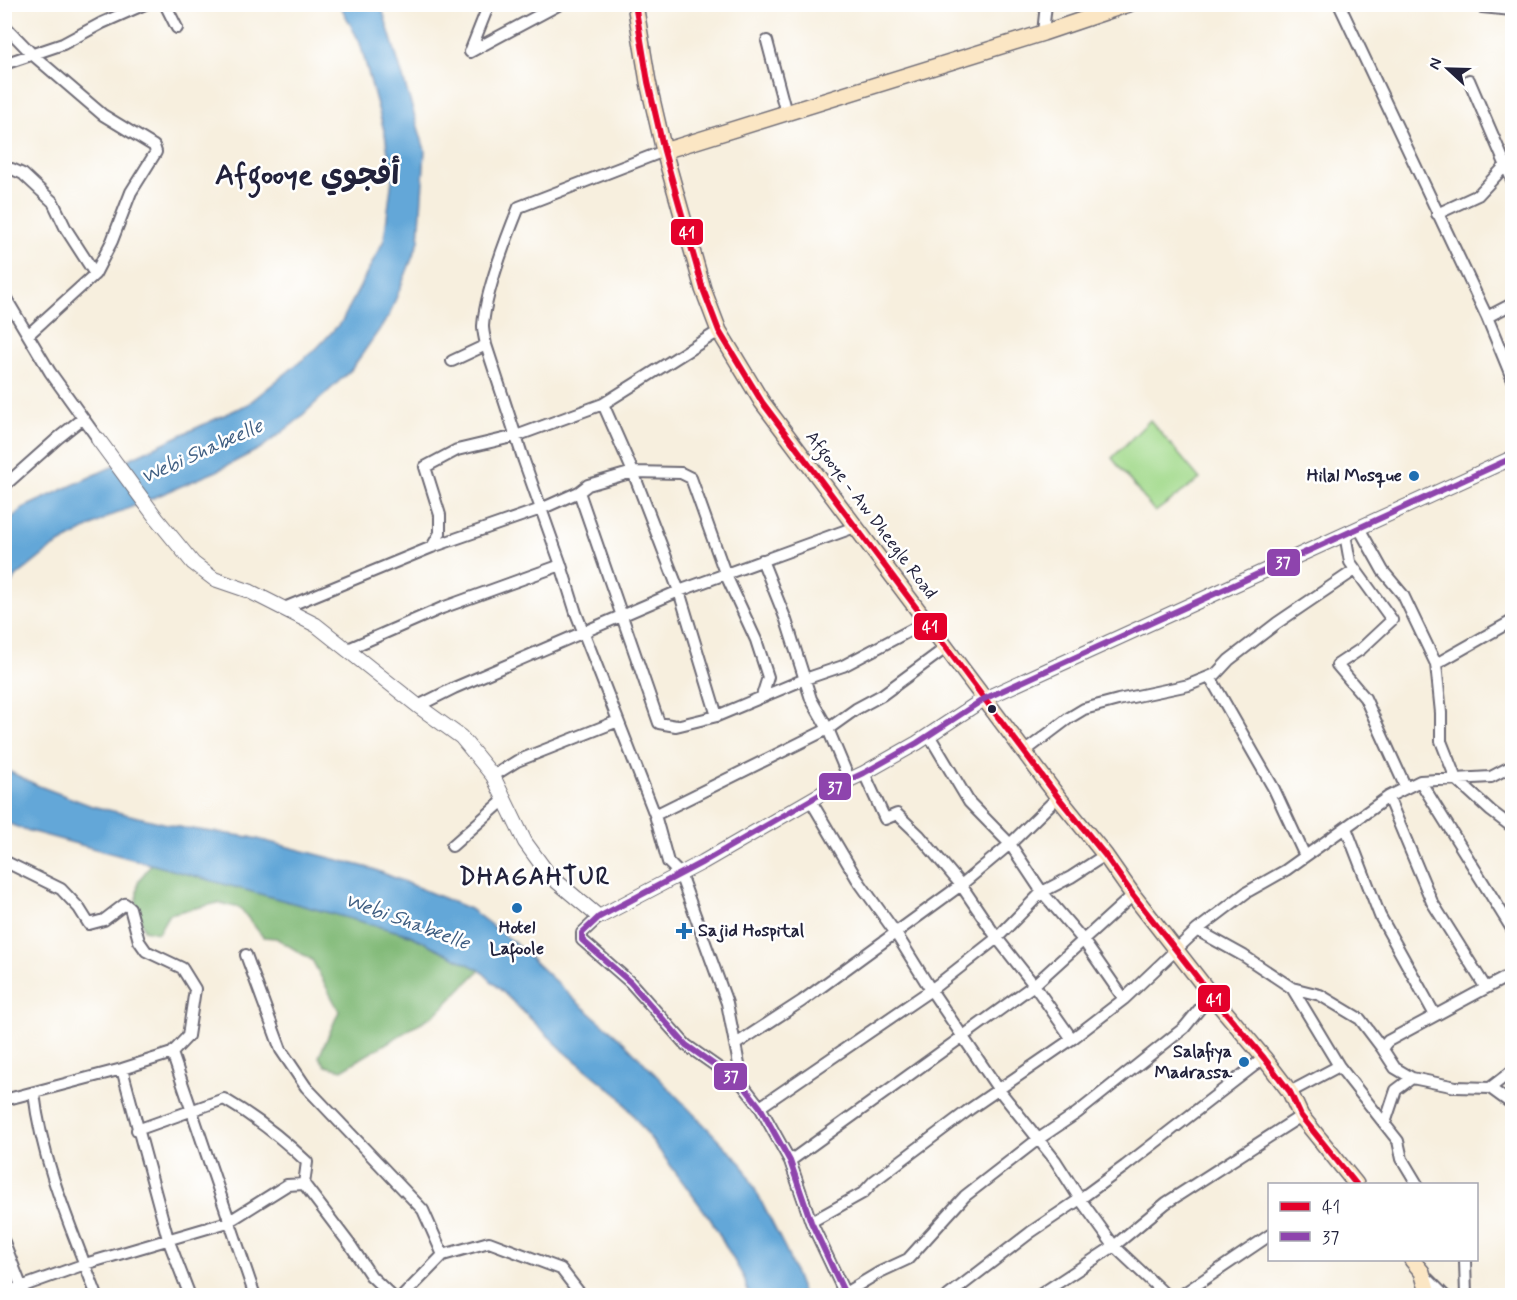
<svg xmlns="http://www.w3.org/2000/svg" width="1517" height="1300" font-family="Mynerve,'Playpen Sans Arabic',sans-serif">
<rect width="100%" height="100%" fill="#fff"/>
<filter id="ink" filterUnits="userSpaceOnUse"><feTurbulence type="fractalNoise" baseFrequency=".0167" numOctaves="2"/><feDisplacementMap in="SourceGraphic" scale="12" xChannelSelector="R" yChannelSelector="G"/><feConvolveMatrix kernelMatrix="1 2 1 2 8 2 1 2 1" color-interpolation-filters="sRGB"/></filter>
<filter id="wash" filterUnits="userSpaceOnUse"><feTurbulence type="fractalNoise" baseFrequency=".008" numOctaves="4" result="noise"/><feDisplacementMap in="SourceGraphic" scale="24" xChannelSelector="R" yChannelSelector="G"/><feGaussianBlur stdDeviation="1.35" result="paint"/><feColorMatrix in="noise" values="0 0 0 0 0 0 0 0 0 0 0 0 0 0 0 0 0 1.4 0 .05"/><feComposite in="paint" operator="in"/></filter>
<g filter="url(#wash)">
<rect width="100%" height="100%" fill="#f7efde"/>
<!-- built -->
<path fill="#eed0e8" d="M 1250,1050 L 1257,1058 L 1238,1074 L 1231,1066 Z"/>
<!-- green -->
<path fill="#a3da8c" stroke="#627e64" stroke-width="1.5" d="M 1150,420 L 1200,479 L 1155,512 L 1112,458 Z"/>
<!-- forest -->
<path fill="#82ba78" stroke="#526e5a" stroke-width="1.5" d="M 151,864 L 410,935 L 480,970 L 437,1013 L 342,1070 L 326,1066 L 319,1057 L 339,1011 L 312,960 L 276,938 L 263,937 L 240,908 L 218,903 L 169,914 L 158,933 L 144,930 L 136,905 L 138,882 Z"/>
<!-- water -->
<path fill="#63a7d8" stroke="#42648a" stroke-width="1.5" d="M 340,5 L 381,5 L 425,150 L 419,241 L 389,316 L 351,370 L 294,423 L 261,448 L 217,471 L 110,516 L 52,548 L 17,576 L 5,591 L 4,525 L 23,508 L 248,404 L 317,348 L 342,321 L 384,240 L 392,179 L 385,134 L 360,43 Z
M 4,769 L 39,786 L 92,806 L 184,828 L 250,837 L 373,869 L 470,909 L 516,944 L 577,1002 L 622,1040 L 742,1164 L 786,1250 L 803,1295 L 749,1295 L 744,1278 L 711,1220 L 619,1096 L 566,1053 L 480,970 L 410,935 L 22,829 L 5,822 Z"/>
</g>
<g filter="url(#ink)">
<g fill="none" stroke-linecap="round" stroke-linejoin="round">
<defs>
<path id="minor" d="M 165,4 L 177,28
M 1339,4 L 1487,317 L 1512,378
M 1481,4 L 1482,7 L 1512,10
M 4,25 L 33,55 L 103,115 L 154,146 L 156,152 L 131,192 L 112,241 L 95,274 L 29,334
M 1043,33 L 1046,4
M 767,41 L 786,113
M 470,52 L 560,4
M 470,52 L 489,4
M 4,64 L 63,44 L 102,23 L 145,4
M 1469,80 L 1512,180
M 664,151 L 519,207 C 506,239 485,293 483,326 C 483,332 485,339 486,345 L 524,461 L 561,565 L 576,613 L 655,815 L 668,862 L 680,874 L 727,1003 L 743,1085
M 12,169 L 23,174 L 53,202 L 66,229 L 95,274
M 1437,214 L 1478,195 L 1505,166 L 1512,162
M 4,295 L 50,372 L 98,439
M 1487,317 L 1512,304
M 452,361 L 486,345
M 603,404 L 633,472 L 679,591 L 717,716
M 4,486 L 58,438 L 83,418
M 579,492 L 659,723 L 676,726 L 717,716 L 805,679 L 843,666 L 926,622
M 1359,528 L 1383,571 L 1403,595 L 1436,664 L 1441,713 L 1441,741 L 1456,779 L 1491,811 L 1512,827
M 1345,534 L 1350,562 L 1392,620 L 1361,649 L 1337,665 L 1365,698 L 1406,788
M 432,547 L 440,533 L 440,515 L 425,467 L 457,450 L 516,436 L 603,404 L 719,331
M 762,560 L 786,620 L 811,699 L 828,729 L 849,779
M 284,608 L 432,547 L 541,509 L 579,492 L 588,485 L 633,472 L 681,473 L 691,478 L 725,573 L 756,640 L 768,677 L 762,696
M 348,649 L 442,608 L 561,565
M 1436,664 L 1512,621
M 1210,677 L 1274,789 L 1305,856
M 418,706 L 454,688 L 679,591 L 855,527
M 929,735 L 969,802 L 1010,844 L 1042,892 L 1083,940 L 1124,999
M 1024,752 L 1069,718 L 1084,709 L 1118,700 L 1189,685 L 1216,674 L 1229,660 L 1277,623 L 1355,570
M 864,773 L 885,819 L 897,814 L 919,835 L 961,885 L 997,938 L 1034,985 L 1072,1039
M 493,776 L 517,761 L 618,721
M 1420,781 L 1512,929
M 1388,797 L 1432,902 L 1486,988
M 811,801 L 857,879 L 895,932 L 931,990 L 999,1090 L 1055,1160 L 1080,1199 L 1114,1246 L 1167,1296
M 655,815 L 828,729 L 856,709 L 882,695 L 947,647
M 1346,828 L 1380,916 L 1435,1015
M 452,846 L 504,800
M 4,861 L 61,889 L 79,908 L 89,924 L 104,920 L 125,904 L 130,908 L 139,941 L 146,951 L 182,968 L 195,989 L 188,1036 L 172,1053 L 122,1069 L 4,1100
M 599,917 L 582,933 L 582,940 L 630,982 L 686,1045 L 743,1085 L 760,1107 L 790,1161 L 811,1222 L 846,1296
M 1197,930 L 1244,956 L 1292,988 L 1320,995 L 1360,1019 L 1382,1048 L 1395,1068 L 1412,1078
M 246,955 L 281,1050 L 306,1087 L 423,1210 L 443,1255
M 1292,988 L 1339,1066
M 736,1044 L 802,1001 L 961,885 L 1010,844 L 1058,797
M 1382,1048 L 1388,1041 L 1512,974
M 172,1053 L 255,1296
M 122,1069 L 168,1239 L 190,1296
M 1490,1088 L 1512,1071
M 1290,1092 L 1339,1066 L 1398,1141 L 1402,1159 L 1417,1184
M 34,1093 C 42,1163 72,1230 97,1296
M 760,1107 L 931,990 L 997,938 L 1042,892 L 1071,877 L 1105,855
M 1385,1123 L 1396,1090 L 1412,1078 L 1456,1087 L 1490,1088 L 1512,1104
M 137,1130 L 224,1099 C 255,1117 281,1137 307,1162 L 304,1184
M 790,1161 L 1034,985 L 1133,895
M 811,1222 L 863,1193 L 874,1181 L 970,1109 L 1072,1039 L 1124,999 L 1197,930 L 1247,892 L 1286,870 L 1388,797 L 1420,781 L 1491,777 L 1512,766
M 4,1242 L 25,1296
M 1465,1260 L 1466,1296
M 1424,1275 L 1445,1296
M 4,1293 L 85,1264 L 228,1222 L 287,1185 L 304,1184 L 351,1246 L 371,1276 L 392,1296
M 845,1293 L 880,1272 L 908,1259 L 965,1196 L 1037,1140 L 1077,1113 L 1184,1028 L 1211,995
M 403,1296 L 443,1255 L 489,1242 L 561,1269 L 582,1296
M 948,1296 L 1031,1232 L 1080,1199 L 1125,1166 L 1264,1058
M 1038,1296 L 1114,1246 L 1166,1203 L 1301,1116
M 1180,1296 L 1270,1235"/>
<path id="tertiary" d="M 98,439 L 157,519 L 193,563 L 214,579 L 249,591 L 316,625 L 418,706 L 461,737 L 493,776 L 525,842 L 549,875 L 599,917 L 703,862 L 826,791 L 864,773 L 917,743 L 984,699 L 1512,458"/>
<path id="secondary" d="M 635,4 L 648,82 L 664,151 L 703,289 L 719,331 L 762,402 L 1058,797 L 1105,855 L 1133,895 L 1211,995 L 1264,1058 L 1290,1092 L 1301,1116 L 1356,1184
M 664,151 L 1043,33 L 1129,4
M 1412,1260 L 1422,1272 L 1429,1296"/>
</defs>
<!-- minor casing -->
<use href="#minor" stroke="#6d6a74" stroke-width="14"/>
<!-- tertiary casing -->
<use href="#tertiary" stroke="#6d6a74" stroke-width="16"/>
<!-- secondary casing -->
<use href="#secondary" stroke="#6d6a74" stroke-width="18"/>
<!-- minor -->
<use href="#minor" stroke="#fff" stroke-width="10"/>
<!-- tertiary -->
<use href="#tertiary" stroke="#fff" stroke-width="14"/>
<!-- secondary -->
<use href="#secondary" stroke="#fbe6c4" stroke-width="15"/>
<defs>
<path id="bus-1" d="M 635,4 L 648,82 L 664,151 L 703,289 L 719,331 L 762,402 L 1058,797 L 1105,855 L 1133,895 L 1211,995 L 1264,1058 L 1290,1092 L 1301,1116 L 1356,1184"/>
<path id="bus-2" d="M 846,1296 L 811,1222 L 790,1161 L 760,1107 L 743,1085 L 686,1045 L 630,982 L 582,940 L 582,933 L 599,917 L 703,862 L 826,791 L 864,773 L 917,743 L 984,699 L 1512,458"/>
</defs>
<!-- bus-1 casing -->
<use href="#bus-1" stroke="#fff" stroke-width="10"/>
<!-- bus-2 casing -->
<use href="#bus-2" stroke="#fff" stroke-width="10"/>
<!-- bus-1 -->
<use href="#bus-1" stroke="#e4002b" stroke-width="6"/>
<!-- bus-2 -->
<use href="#bus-2" stroke="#8e44ad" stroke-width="6"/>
</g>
</g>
<!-- markers -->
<g fill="#1f6fb2" stroke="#fff" stroke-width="2">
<circle cx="1414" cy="476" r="6"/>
<circle cx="517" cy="908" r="6"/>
<path d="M681 922h6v6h6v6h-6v6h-6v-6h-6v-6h6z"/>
<circle cx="1244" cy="1062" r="6"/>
</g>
<circle fill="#22223b" stroke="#fff" stroke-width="2" cx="992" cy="709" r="5"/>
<g text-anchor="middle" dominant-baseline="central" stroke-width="5" stroke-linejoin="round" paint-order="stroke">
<!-- poi labels -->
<g font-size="18" font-weight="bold" fill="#22223b" stroke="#fff" text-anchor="end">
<text x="1402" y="476">Hilal Mosque</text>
<text x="517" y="928" text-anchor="middle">Hotel<tspan x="517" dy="21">Lafoole</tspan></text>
<text x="698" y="931" text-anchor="start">Sajid Hospital</text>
<text x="1232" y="1052">Salafiya<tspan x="1232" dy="21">Madrassa</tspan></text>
</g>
<!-- street labels -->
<g font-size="18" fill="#22223b" stroke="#fff">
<text transform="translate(871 515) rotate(53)">Afgooye - Aw Dheegle Road</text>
</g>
<!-- water labels -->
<g font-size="20" font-style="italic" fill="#3f5e82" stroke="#fff">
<text transform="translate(202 452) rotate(-24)">Webi Shabeelle</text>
<text transform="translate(407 922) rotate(20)">Webi Shabeelle</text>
</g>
<!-- district labels -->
<g font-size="24" font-weight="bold" letter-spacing="1.5" fill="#22223b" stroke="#fff">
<text x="535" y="877">DHAGAHTUR</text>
</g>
<!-- town labels -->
<g font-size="30" font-weight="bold" fill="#22223b" stroke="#fff">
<text x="307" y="175">Afgooye أفجوي</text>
</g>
</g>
<g stroke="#fff" stroke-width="2">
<rect x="670" y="218" width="34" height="28" rx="6" fill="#e4002b"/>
<rect x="1266" y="548" width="35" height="29" rx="6" fill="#8e44ad"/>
<rect x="913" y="612" width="35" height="29" rx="6" fill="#e4002b"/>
<rect x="818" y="772" width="34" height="29" rx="6" fill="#8e44ad"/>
<rect x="1197" y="984" width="34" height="29" rx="6" fill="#e4002b"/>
<rect x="713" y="1062" width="35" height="29" rx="6" fill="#8e44ad"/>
</g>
<g font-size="16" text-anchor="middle" font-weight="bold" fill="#fff">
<text x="687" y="238">41</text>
<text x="1283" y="568">37</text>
<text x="930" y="632">41</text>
<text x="835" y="793">37</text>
<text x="1214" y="1005">41</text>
<text x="731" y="1082">37</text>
</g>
<!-- margin -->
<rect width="1517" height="1300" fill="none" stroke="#fff" stroke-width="24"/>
<!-- legend -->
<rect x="1268" y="1183" width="210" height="78" fill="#ffffff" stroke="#a7a7b1" stroke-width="1.5"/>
<rect x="1280" y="1202" width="30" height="9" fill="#e4002b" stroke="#a7a7b1" stroke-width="1.5"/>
<text x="1322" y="1213" font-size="18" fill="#22223b">41</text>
<rect x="1280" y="1232" width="30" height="9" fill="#8e44ad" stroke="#a7a7b1" stroke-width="1.5"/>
<text x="1322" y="1243" font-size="18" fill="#22223b">37</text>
<!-- north arrow -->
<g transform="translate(1448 69) rotate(292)" stroke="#ffffff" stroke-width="4.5" paint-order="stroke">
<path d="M0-4.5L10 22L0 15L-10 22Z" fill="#22223b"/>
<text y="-9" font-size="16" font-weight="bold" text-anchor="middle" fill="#22223b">N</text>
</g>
</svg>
